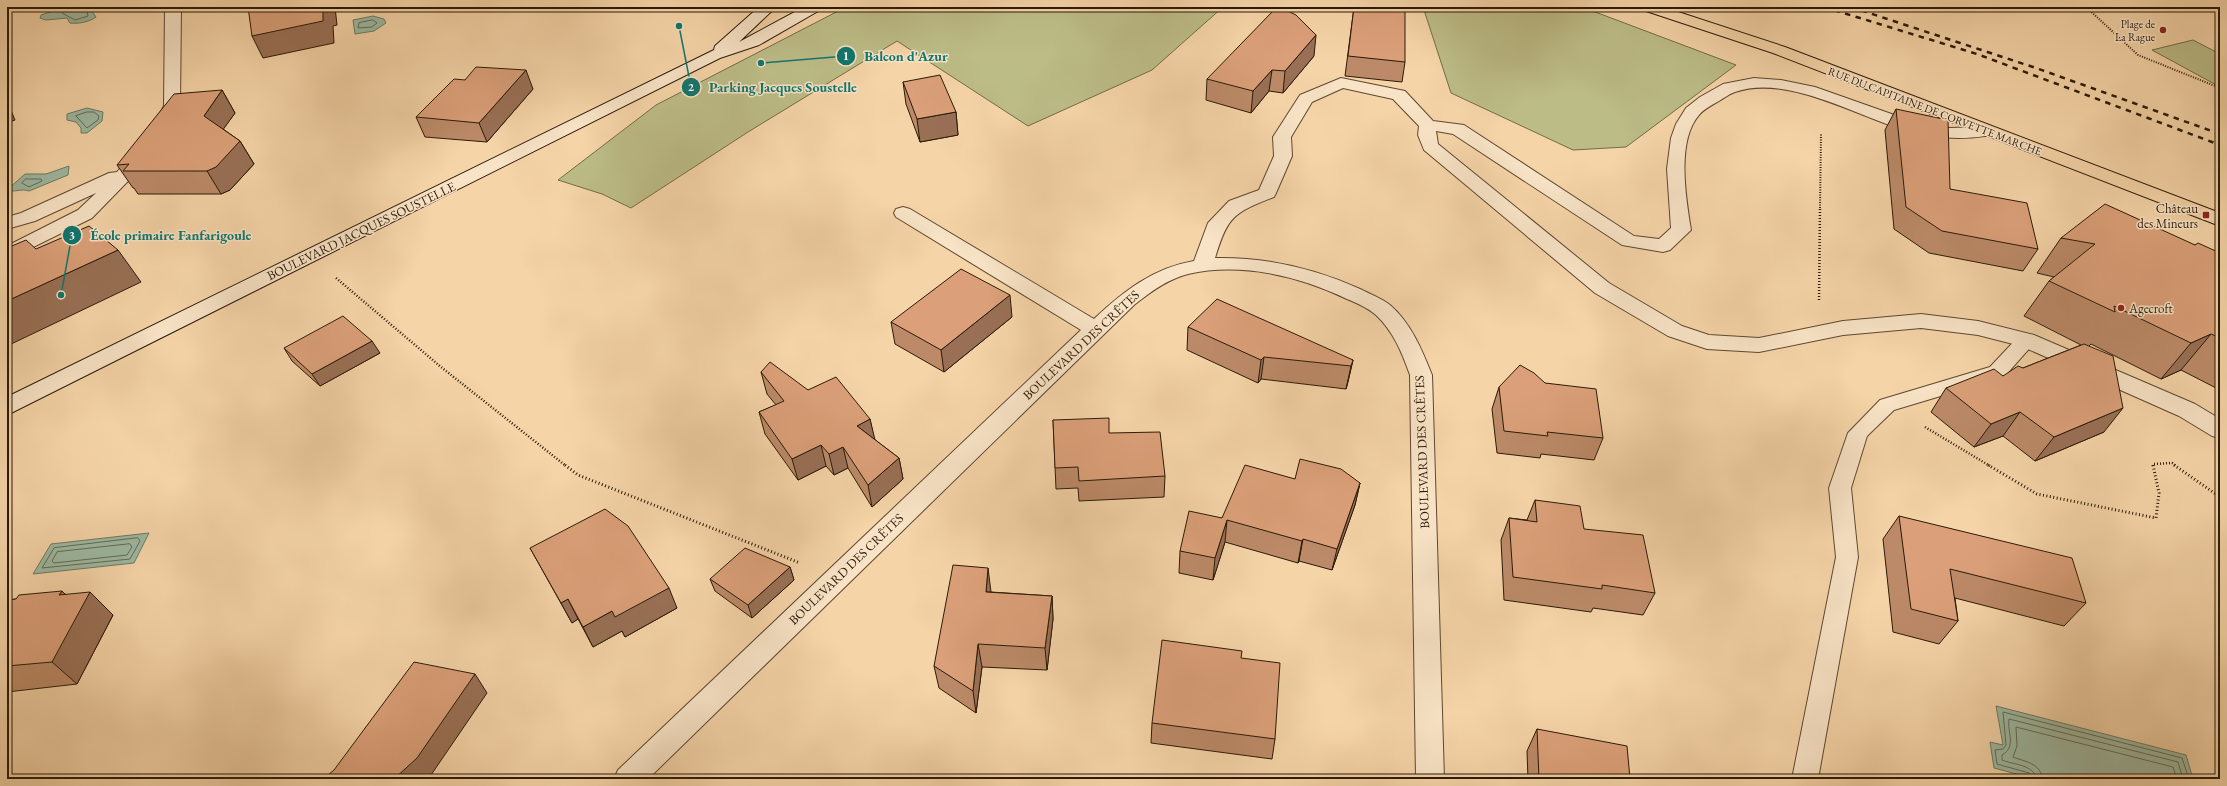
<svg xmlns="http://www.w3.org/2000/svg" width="2227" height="786" font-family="'EB Garamond',serif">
<rect width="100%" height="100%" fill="#f5d4a7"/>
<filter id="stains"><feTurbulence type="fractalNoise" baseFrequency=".005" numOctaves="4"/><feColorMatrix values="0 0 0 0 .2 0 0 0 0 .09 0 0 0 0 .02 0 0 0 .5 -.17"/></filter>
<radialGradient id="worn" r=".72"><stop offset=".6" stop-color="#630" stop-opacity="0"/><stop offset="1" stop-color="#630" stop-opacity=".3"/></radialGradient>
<!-- green -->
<path fill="#bcbc87" stroke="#746b48" d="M 846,7 L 1223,7 L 1152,70 L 1028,126 L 897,41 L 748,132 L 631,208 L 602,194 L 558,180 L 656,105 Z
M 1411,7 L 1582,7 L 1736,65 L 1626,147 L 1573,150 L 1451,93 L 1424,10 Z
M 2193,40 L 2220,54 L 2220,87 L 2152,50 Z"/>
<!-- water -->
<path fill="#9db9a2" stroke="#6f7964" d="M 66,7 L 89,7 L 96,17 C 89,22 79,24 70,23 L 67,18 L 46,20 L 40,18 L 41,15 Z
M 373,16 L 384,19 L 386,23 L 374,31 L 355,34 L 353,20 Z
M 87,108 L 103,112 L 102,121 L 87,133 L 81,133 L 81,128 L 76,122 L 67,120 L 67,114 Z
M 69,166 L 68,175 L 29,191 C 21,188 15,193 7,190 L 25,174 L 46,174 Z
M 149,533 L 134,563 L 33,574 L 51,544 Z
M 1996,706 L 2186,755 L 2193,779 L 2035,779 L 1994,768 L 1990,742 L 2003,745 Z"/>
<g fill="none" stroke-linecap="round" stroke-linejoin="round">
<!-- shore -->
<path stroke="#646a55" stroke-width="1" d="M 62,7 L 62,13 L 75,20 L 88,16 L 86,7
M 373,20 L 377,23 L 372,27 L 358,28 L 359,23 Z
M 87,112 L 94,112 L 99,116 L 98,120 L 87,128 L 76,116 Z
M 26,179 L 41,179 L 42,181 L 29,187 L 22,183 Z
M 138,538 L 140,541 L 130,559 L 42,568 L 54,548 Z
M 130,544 L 132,547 L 127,555 L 54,563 L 52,561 L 57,552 Z
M 2032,779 L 2029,773 L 1997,764 L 1995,750 L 2003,749 L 2006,745 L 2003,712 L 2182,758 L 2189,779
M 2037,779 C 2033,764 2014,765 2002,760 L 2002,755 C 2017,746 2007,733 2009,719 L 2178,762 L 2183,779
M 2043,779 C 2040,763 2026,762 2013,757 L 2017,746 L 2016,727 L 2173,767 L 2177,779"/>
<defs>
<path id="service" d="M 2027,334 L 2034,335 L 2037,340 L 2004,377 L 1894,410 L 1867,436 L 1851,488 L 1858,557 L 1818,779 L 1792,779 L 1836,557 L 1829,488 L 1848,433 L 1880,400 L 1990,367 L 2020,335 Z"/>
<path id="minor" d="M 165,7 L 181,7 L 180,106 L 169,128 L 157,128 L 154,124 L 164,106 Z
M 1341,78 L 1405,91 L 1433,121 L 1464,125 L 1634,236 L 1659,239 L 1671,228 L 1667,169 L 1671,138 L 1676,124 L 1686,108 L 1700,97 L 1723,84 L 1754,78 L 1781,80 L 1815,87 L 1917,123 L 1949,128 L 1991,127 L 1994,131 L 1991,135 L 1985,136 C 1959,140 1933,138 1907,131 C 1856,116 1787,74 1735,92 C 1729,94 1724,98 1719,101 C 1712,105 1704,109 1699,115 C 1676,141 1686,199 1691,230 L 1670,250 L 1663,252 L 1622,245 L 1453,134 L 1436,131 L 1438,144 L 1609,283 L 1682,326 L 1709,335 L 1759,338 L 1843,321 L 1921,314 L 1978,321 L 2034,335 L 2195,404 L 2220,419 L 2220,438 L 2212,436 L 2179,416 L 2021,346 L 1978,335 L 1921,328 L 1843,335 L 1759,352 L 1707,349 L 1668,336 L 1595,293 L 1424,150 L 1418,135 L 1419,126 L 1393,99 L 1343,88 L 1312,102 L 1291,137 L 1292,156 L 1276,193 L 1274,197 C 1233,213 1228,216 1215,258 C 1265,257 1314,268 1360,289 C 1370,294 1381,298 1390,305 C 1411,323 1422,350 1432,375 L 1444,779 L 1416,779 L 1410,375 C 1402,353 1394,332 1376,315 C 1368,308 1357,303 1347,299 C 1299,276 1241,262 1188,274 C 1168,279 1150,292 1134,305 L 648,779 L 614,779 L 618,770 L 1081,330 L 896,217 L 894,213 L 896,209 L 903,207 L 910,209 L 1094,319 C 1124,291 1153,268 1194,261 L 1208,223 L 1229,201 L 1259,190 L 1274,156 L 1273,137 L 1300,95 Z
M 143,146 L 149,147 L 152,151 L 133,176 L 92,218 L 7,260 L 7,246 L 78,210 L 96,193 L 35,221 L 7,229 L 7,217 L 21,213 L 109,173 L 117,172 L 137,147 Z"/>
<path id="secondary" d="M 759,7 L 776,7 L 739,42 L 804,7 L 823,7 L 820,10 L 759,45 L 720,58 L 7,415 L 7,397 L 714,50 L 715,46 Z"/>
<path id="primary" d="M 1640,7 L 1663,7 L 1785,47 L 2220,213 L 2220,226 L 1773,53 L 1643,10 Z"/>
</defs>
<!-- service casing -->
<use href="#service" stroke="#5e4830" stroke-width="2"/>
<!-- minor casing -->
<use href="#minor" stroke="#5e4830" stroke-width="2"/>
<!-- secondary casing -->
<use href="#secondary" stroke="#2b1a08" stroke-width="2"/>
<!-- primary casing -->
<use href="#primary" stroke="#2b1a08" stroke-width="2"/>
<!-- path-far2 -->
<path stroke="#2b1a08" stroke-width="2" stroke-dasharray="1 1.5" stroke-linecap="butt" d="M 2086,7 L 2138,55 L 2220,88
M 1820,208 L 1821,133"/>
<!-- path-far1 -->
<path stroke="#2b1a08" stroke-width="2.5" stroke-dasharray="1 2" stroke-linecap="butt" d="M 336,278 L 441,367 L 566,466
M 1819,300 L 1820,207
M 1925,427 L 1990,466
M 2153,466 L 2153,464 L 2172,463 L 2176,466"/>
<!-- path -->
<path stroke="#2b1a08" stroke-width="3" stroke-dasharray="1 2.5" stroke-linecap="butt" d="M 565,465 L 578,475 L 800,563
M 1988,465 L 2037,494 L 2156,518 L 2159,493 L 2153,465
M 2174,465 L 2220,497"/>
<!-- service -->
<use href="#service" fill="#f8e3c6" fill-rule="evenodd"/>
<!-- minor -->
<use href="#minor" fill="#f8e3c6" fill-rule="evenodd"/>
<!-- secondary -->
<use href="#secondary" fill="#f8e3c6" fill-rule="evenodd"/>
<!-- primary -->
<use href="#primary" fill="#f5d4a7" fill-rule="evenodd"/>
<!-- rail -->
<path stroke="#2b1a08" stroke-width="2.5" stroke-dasharray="5.5 5.5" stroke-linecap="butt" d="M 1824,7 L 1977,54 L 2220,145
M 1851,7 L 2036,68 L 2220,134"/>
</g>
<!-- wall -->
<path fill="#bc8a68" stroke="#2b1a08" d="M 1354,7 L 1405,62 L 1402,82 L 1345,76 Z
M 1314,56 L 1283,93 L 1269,91 L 1251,113 L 1206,100 L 1207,79 Z
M 465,80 L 533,89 L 487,142 L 425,137 L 416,117 Z
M 903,82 L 956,112 L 958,135 L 920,142 L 906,104 Z
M 222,90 L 235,113 L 223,129 L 240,141 L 254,164 L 230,190 L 221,194 L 138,194 L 134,188 L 133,188 L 117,165 Z
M 1896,109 L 1950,189 L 2038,249 L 2023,271 L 1929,253 L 1894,229 L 1885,130 Z
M 2061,238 L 2195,245 L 2220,253 L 2220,390 L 2181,370 L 2161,379 L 2091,344 L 2089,346 L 2104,432 L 2035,461 L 2003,436 L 1974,447 L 1931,412 L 1946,388 L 2003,376 L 2023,368 L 2081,345 L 2024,316 L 2049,281 L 2054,277 L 2037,273 Z
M 1012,317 L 944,372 L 895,344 L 891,322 Z
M 1188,327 L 1353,360 L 1346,389 L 1261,379 L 1258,383 L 1187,350 Z
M 284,348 L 380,353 L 320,386 L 292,361 Z
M 761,372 L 808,390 L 870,419 L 874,439 L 899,458 L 903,479 L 872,507 L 848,468 L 834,475 L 826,466 L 798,480 L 765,434 L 759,412 L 776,405 L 767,394 Z
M 1499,387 L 1603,438 L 1594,460 L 1541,454 L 1540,458 L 1497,453 L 1492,409 Z
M 1053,420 L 1109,433 L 1165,476 L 1164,497 L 1079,501 L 1078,488 L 1056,489 Z
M 1295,479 L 1360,483 L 1355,505 L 1332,570 L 1299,561 L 1298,563 L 1225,542 L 1213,580 L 1179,573 L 1180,551 L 1222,518 Z
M 1535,500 L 1584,529 L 1655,593 L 1643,615 L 1593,608 L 1591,612 L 1504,600 L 1501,540 L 1509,518 L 1527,520 Z
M 1899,516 L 2086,603 L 2064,626 L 1955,598 L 1958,621 L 1939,644 L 1893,632 L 1883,539 Z
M 530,548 L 677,608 L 625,637 L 622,631 L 593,647 L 578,619 L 572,623 Z
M 790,567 L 794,580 L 752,618 L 715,591 L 710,579 Z
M 991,592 L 1052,596 L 1053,619 L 1047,670 L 982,667 L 976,713 L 939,688 L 934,666 Z
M 65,594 L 113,615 L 77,684 L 7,692 L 7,600 Z
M 1241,658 L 1275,739 L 1272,759 L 1151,743 L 1152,723 Z
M 1537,729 L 1630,779 L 1528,779 L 1527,751 Z"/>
<!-- shaded-wall -->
<path fill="#997055" stroke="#2b1a08" d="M 323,7 L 335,7 L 337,25 L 333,26 L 334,43 L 263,58 L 252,36 Z
M 1316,35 L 1314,56 L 1283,93 L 1285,71 Z
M 526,70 L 533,89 L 487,142 L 479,123 Z
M 1272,70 L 1269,91 L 1251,113 L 1253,91 Z
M 222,90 L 235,113 L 217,138 L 204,116 Z
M 7,101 L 15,120 L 7,123 Z
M 956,112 L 958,135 L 920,142 L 917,119 Z
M 240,141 L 254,164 L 230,190 L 221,194 L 207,171 Z
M 118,250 L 141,282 L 7,346 L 7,301 Z
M 1010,295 L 1012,317 L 944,372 L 941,350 Z
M 2211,334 L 2181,370 L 2161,379 L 2191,343 Z
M 372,341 L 380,353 L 320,386 L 312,374 Z
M 1264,357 L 1261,379 L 1258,383 L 1261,360 Z
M 1353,360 L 1348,382 L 1346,389 L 1351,366 Z
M 2123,408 L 2104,432 L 2035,461 L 2054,437 Z
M 2020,412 L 2003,436 L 1974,447 L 1991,424 Z
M 870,419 L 875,440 L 857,426 Z
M 821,445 L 826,466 L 798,480 L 792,459 Z
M 843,447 L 848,468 L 834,475 L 829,454 Z
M 899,458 L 903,479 L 872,507 L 868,485 Z
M 1360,483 L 1355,505 L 1332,570 L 1337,549 Z
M 1227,520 L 1225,542 L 1213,580 L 1215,558 Z
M 1303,539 L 1299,561 L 1298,563 L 1302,541 Z
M 790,567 L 794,580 L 752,618 L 748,605 Z
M 988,568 L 991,592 L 986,592 Z
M 669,588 L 677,608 L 625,637 L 622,631 L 593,647 L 583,627 L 612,611 Z
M 62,591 L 80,609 L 90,592 L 113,615 L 77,684 L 52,662 L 59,595 Z
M 1052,596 L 1053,619 L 1047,670 L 1045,648 Z
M 568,599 L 578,619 L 572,623 L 561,603 Z
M 978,644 L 982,667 L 976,713 L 973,691 Z
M 475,674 L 487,693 L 431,775 L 428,779 L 394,779 Z"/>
<!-- building -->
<path fill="#dba079" stroke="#2b1a08" d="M 248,7 L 323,7 L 323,21 L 252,36 Z
M 1354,7 L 1369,7 L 1405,10 L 1405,62 L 1348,56 Z
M 1274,10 L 1288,11 L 1296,15 L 1316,35 L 1285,71 L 1272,70 L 1253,91 L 1207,79 Z
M 476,67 L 526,70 L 479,123 L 416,117 L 454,79 L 465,80 Z
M 940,75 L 956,112 L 917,119 L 903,82 Z
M 222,90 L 204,116 L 240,141 L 216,167 L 207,171 L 123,171 L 129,164 L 117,165 L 174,94 Z
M 1896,109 L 1948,120 L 1950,189 L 2027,203 L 2038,249 L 1942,231 L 1906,207 Z
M 2105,204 L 2195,245 L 2198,243 L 2220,253 L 2220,338 L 2211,334 L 2191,343 L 2114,306 L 2115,312 L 2049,281 L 2095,244 L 2061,238 Z
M 89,226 L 118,250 L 7,301 L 7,248 L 26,240 L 36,249 Z
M 961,269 L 1010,295 L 941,350 L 891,322 Z
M 1217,299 L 1353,360 L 1351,366 L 1264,357 L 1261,360 L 1188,327 Z
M 343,316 L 372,341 L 312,374 L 284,348 Z
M 2084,344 L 2113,356 L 2123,408 L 2054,437 L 2020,412 L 1991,424 L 1946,388 L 1994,369 L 2003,376 L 2018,366 L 2023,368 Z
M 770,362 L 808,390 L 836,377 L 870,419 L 857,426 L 899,458 L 868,485 L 843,447 L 829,454 L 821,445 L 792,459 L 759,412 L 784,401 L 761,372 Z
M 1520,365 L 1534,373 L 1545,383 L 1596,389 L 1603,438 L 1547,432 L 1548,436 L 1504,431 L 1499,387 Z
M 1109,418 L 1109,433 L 1160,432 L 1165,476 L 1079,481 L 1078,467 L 1055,468 L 1053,420 Z
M 1300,459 L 1341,469 L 1360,483 L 1337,549 L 1303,539 L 1302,541 L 1227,520 L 1215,558 L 1180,551 L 1189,511 L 1222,518 L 1245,465 L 1295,479 Z
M 1535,500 L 1580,506 L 1584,529 L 1643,535 L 1655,593 L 1602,585 L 1602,589 L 1513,577 L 1509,518 L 1537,522 Z
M 605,509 L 628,526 L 669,588 L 615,617 L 612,611 L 583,627 L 568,599 L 561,603 L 530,548 Z
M 1899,516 L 2072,558 L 2086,603 L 1950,569 L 1958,621 L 1911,609 Z
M 745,548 L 790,567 L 748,605 L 710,579 Z
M 953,565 L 988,568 L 986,592 L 1052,596 L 1045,648 L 978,644 L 973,691 L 934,666 Z
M 62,591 L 59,595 L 90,592 L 52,662 L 7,666 L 7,600 L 16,599 L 19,595 Z
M 1162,640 L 1242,651 L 1241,658 L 1280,663 L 1275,739 L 1152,723 Z
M 414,662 L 475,674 L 417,758 L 394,779 L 323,779 L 334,770 Z
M 1537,729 L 1627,746 L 1630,779 L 1539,779 Z"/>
<!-- markers -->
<g fill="#8f2418" stroke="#f8e3c6" stroke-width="1.5">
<circle cx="2163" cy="30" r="4"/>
<rect x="2202" y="211" width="8" height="8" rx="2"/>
<circle cx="2121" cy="308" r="4"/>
</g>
<g text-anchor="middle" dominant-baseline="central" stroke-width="3" stroke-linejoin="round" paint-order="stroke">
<!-- far-poi labels -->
<g font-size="11" fill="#2b1a08" stroke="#f8e3c6" text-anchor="end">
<text x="2155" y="24">Plage de<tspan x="2155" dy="13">La Rague</tspan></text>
</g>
<!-- far-street labels -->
<g font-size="11" fill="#2b1a08" stroke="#f8e3c6">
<text transform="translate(1935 111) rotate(21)">RUE DU CAPITAINE DE CORVETTE MARCHE</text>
</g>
<!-- poi labels -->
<g font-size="13" fill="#2b1a08" stroke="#f8e3c6" text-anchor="end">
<text x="2198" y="208">Château<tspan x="2198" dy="15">des Mineurs</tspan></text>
<text x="2129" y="308" text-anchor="start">Agecroft</text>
</g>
<!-- street labels -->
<g font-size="13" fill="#2b1a08" stroke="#f8e3c6">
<text transform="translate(361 231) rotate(-26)">BOULEVARD JACQUES SOUSTELLE</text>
<text transform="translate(1081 345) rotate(-43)">BOULEVARD DES CRÊTES</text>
<text transform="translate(1422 452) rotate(-92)">BOULEVARD DES CRÊTES</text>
<text transform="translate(846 569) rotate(-44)">BOULEVARD DES CRÊTES</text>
</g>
</g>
<!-- callouts -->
<path fill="none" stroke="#0f766e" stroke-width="1.5" d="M761 63L846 56M679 26L691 87M61 295L72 235"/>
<g fill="#0f766e" stroke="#f8e3c6" stroke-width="1.5">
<circle cx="761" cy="63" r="4"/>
<circle cx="679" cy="26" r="4"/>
<circle cx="61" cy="295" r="4"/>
<circle cx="846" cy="56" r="10"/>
<circle cx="691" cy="87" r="10"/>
<circle cx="72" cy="235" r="10"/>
</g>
<g font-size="12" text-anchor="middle" font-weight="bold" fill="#fff">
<text x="846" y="60">1</text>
<text x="691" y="91">2</text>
<text x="72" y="239">3</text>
</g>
<g font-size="14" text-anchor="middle" font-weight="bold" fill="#0f766e" stroke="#f8e3c6" stroke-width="3" stroke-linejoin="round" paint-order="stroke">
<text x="906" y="61">Balcon d'Azur</text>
<text x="783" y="92">Parking Jacques Soustelle</text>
<text x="171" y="240">École primaire Fanfarigoule</text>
</g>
<!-- margin -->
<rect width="2227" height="786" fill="none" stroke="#f5d4a7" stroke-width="24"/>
<rect x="8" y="8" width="2211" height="770" fill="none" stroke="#2b1a08" stroke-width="2"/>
<rect x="12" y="12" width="2203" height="762" fill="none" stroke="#2b1a08"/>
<rect width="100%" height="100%" filter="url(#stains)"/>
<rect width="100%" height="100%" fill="url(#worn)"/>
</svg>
